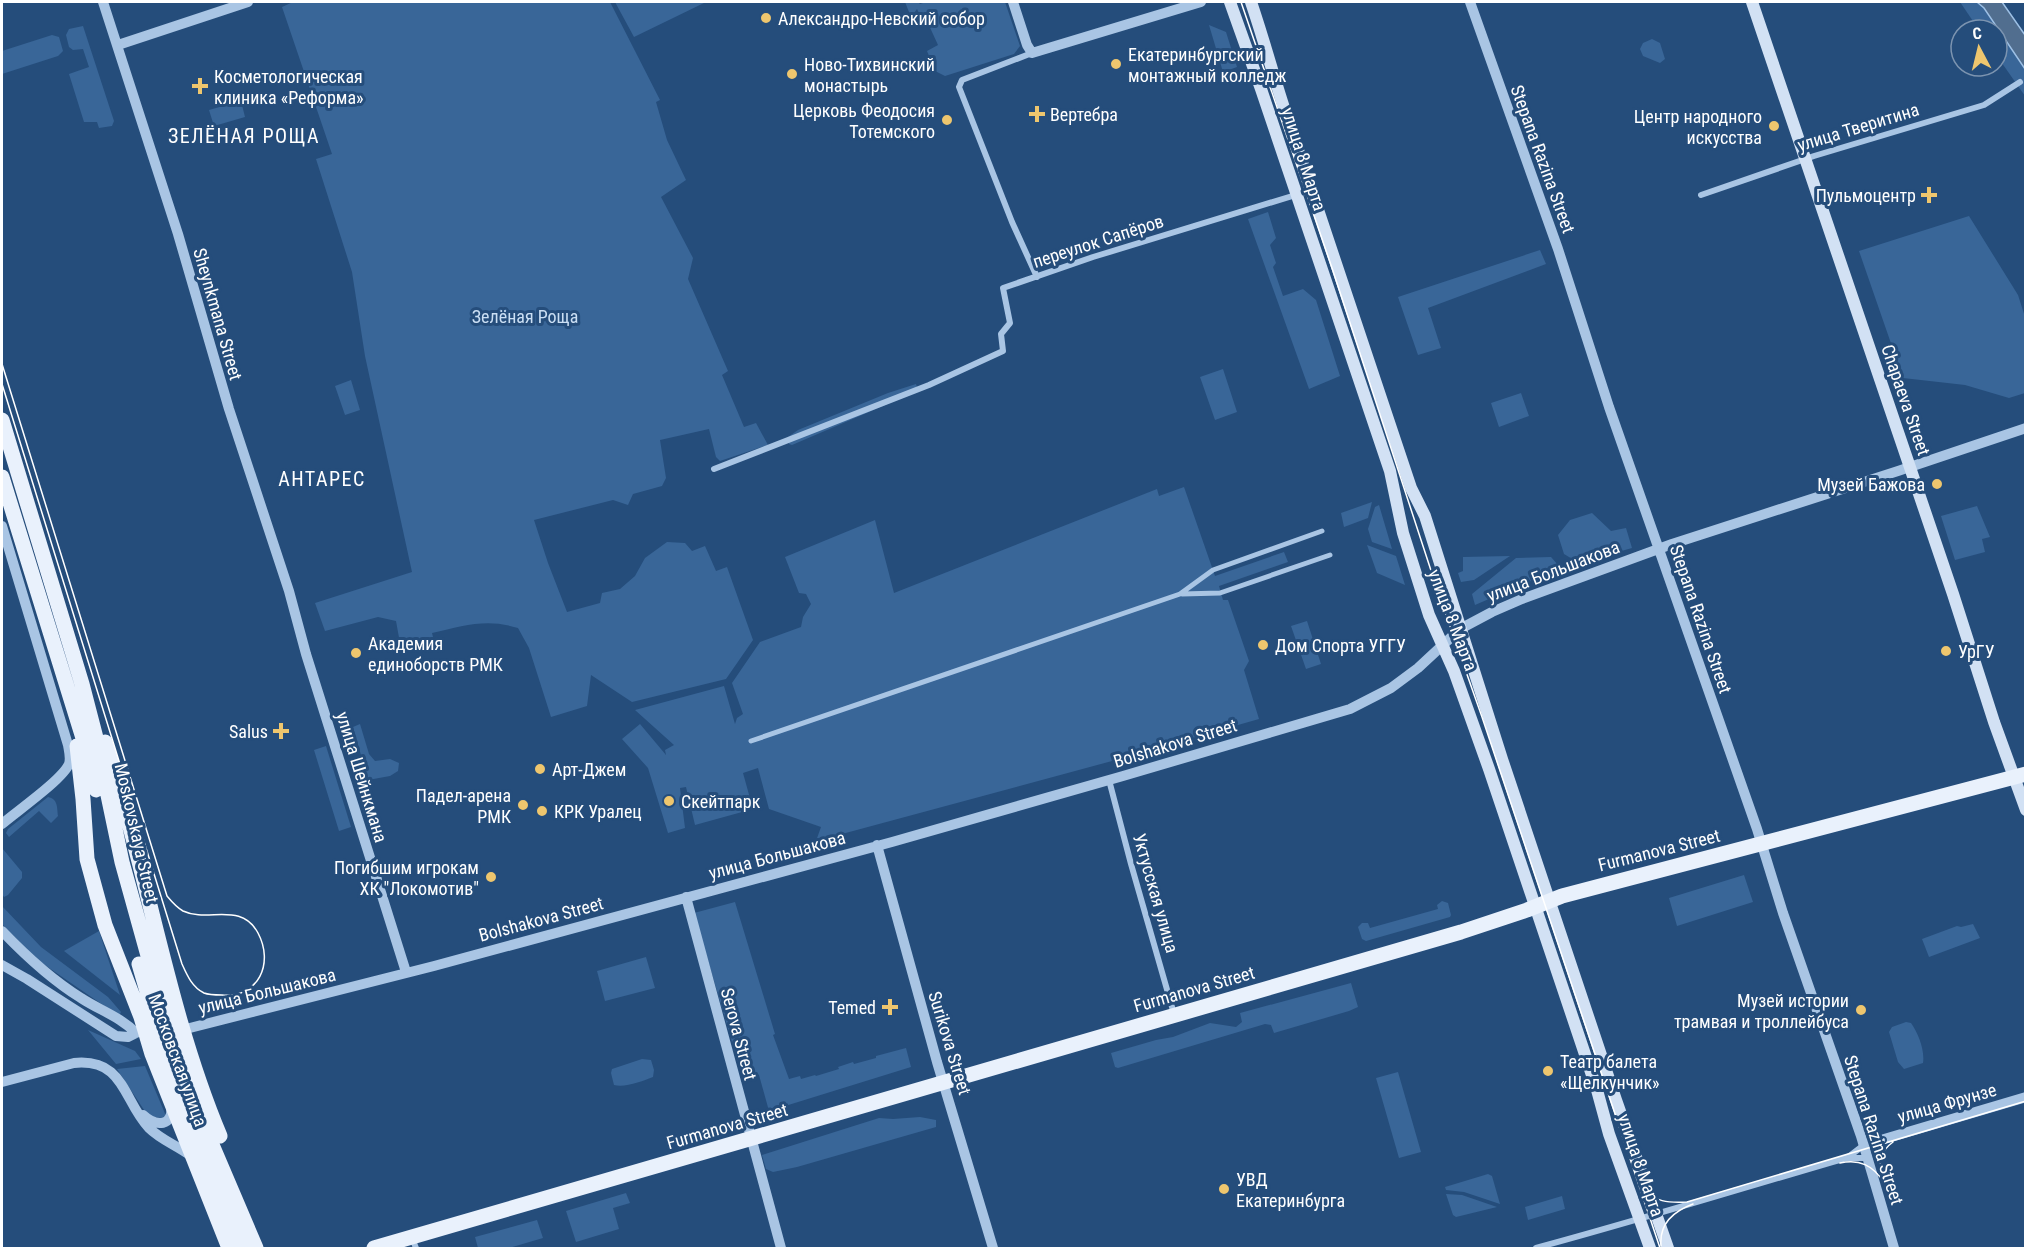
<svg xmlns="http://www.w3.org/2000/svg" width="2027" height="1250" font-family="'Roboto Condensed',sans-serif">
<rect width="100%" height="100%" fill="#254d7b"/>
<!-- green -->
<path fill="#396698" d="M 293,2 L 610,2 L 660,100 L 656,102 L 667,140 L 686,180 L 661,197 L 693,258 L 688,279 L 728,371 L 722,375 L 744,427 L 756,423 L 768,445 L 720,461 L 716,457 L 709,429 L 660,440 L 666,478 L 662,486 L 633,494 L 628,505 L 613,500 L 534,520 L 548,563 L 567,612 L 600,603 L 602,593 L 620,589 L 635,576 L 645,558 L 667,542 L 685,543 L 692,551 L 705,546 L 716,571 L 727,567 L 753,640 L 726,679 L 632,702 L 591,675 L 587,706 L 551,717 L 529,648 L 518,628 C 486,618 464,626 432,633 L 433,637 L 400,643 L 396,621 L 378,617 L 325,631 L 315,603 L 412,572 L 365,356 L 352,272 L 316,159 L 332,154 L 282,7 Z
M 615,2 L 706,2 L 634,37 Z
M 905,2 L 918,2 L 920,4 L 926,2 L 1005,2 L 1020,46 L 1014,54 L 945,76 L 935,71 L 927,51 L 938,45 L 927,21 L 922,19 L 917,9 L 911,17 Z
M 1960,2 L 1977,2 L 1984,8 L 2025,69 L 2025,96 L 1997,56 L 1997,30 L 1979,30 Z
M 1209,25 L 1226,32 L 1237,67 L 1223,72 Z
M 83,26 L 114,121 L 112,126 L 99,128 L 97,122 L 84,122 L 69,74 L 89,67 L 83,49 L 73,50 L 69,47 L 66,35 L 69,29 Z
M 52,35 L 59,37 L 63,51 L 58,56 L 2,74 L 2,51 Z
M 1652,39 L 1660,43 L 1665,59 L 1660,63 L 1643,56 L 1640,49 L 1643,43 Z
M 241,101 L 245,117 L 214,126 L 209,110 Z
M 1268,212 L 1276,238 L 1270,245 L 1276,263 L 1273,267 L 1283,296 L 1303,289 L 1316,300 L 1340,376 L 1309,389 L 1248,219 Z
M 1969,216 L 2018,295 L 2025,317 L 2025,393 L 2009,398 L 1965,385 L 1903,378 L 1859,251 Z
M 1540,250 L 1546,264 L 1428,308 L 1441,348 L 1418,355 L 1398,297 Z
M 1223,369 L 1237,412 L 1215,420 L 1200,377 Z
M 351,380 L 360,410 L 345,415 L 335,386 Z
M 916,384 L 918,391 L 792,445 L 789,444 L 788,437 L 798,430 L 888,393 Z
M 1521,393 L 1529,416 L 1499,427 L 1491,403 Z
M 1184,487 L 1215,576 L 1284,552 L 1288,562 L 1219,586 L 1223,600 L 1228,600 L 1249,661 L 1244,670 L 1259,719 L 1112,761 L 816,841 L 821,827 L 769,809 L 758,768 L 743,773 L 753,809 L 695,825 L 686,787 L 680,788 L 685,828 L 668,833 L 648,768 L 622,739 L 640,724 L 666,755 L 665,750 L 674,745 L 635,710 L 724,686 L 735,724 L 737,718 L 743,714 L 732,683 L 760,642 L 801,627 L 803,617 L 811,604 L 806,594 L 799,593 L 785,557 L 875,520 L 894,593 L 1157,489 L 1159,496 Z
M 1372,502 L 1368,518 L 1344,527 L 1341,513 Z
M 1379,505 L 1392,549 L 1372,542 L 1368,529 L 1375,507 Z
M 1977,506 L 1990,537 L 1982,539 L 1985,552 L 1955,560 L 1941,516 Z
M 1592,513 L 1611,531 L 1626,528 L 1632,548 L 1579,563 L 1564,554 L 1558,535 L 1570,520 Z
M 1367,545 L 1396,556 L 1405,585 L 1377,573 Z
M 1510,556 L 1474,580 L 1461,582 L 1458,573 L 1463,571 L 1463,557 Z
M 1551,557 L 1565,573 L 1540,577 L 1475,605 L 1472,594 L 1516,558 Z
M 1307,621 L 1321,664 L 1306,669 L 1291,626 Z
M 360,724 L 369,754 L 375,761 L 390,759 L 399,763 L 398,771 L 390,776 L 368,780 L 353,727 Z
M 326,746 L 351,827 L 339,831 L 314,750 Z
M 48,797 C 58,799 57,807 58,816 L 51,823 L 39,811 L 9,837 L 6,833 L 8,829 Z
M 2,848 L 22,872 L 22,878 L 8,895 L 4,897 L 2,894 Z
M 1744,875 L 1753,902 L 1677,926 L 1669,898 Z
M 1442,901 L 1448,903 L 1451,915 L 1450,917 L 1366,941 L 1362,939 L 1358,927 L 1362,923 L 1368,923 L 1370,928 L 1438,909 L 1437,905 Z
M 735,902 L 775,1034 L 773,1035 L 789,1079 L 800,1076 L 801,1079 L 815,1075 L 816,1076 L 839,1069 L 838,1067 L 853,1062 L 854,1064 L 876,1058 L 876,1056 L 906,1048 L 911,1067 L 769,1111 L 759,1075 L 740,1069 L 694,913 Z
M 2,906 L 41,947 L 108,997 L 121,1012 L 119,1016 L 36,959 L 2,924 Z
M 1973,924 L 1980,938 L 1929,957 L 1922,939 L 1957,926 L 1961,927 Z
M 99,931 L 120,995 L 64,951 Z
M 646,957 L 655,988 L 605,1001 L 597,971 Z
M 1351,983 L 1358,1007 L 1349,1011 L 1274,1033 L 1271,1025 L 1265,1024 L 1118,1068 L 1115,1067 L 1111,1053 L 1156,1040 L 1173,1037 L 1210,1023 L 1236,1027 L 1242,1022 L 1240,1013 Z
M 1906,1022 L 1911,1023 C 1918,1033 1925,1050 1923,1063 L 1904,1069 L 1898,1062 L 1889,1032 L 1892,1027 Z
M 88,1030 L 135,1051 L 141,1059 L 116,1064 Z
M 642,1059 L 651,1060 L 654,1070 L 653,1077 C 643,1081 625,1088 614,1085 L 611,1073 L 612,1069 Z
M 145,1066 L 166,1116 L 161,1118 L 148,1116 L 117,1069 Z
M 1398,1072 L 1421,1152 L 1399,1158 L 1376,1078 Z
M 920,1117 L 936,1120 L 936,1127 L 797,1167 L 773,1172 L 766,1169 L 762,1155 L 879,1118 L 893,1119 Z
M 1488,1174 L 1492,1176 L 1500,1204 L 1464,1192 L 1446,1190 L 1445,1187 Z
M 626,1193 L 630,1203 L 613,1208 L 619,1229 L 576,1242 L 566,1211 Z
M 1446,1194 L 1462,1195 L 1497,1207 L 1456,1217 L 1453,1215 Z
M 1562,1196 L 1565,1209 L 1528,1220 L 1525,1207 Z
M 537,1220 L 543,1238 L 509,1248 L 478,1248 L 475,1237 Z"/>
<!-- water -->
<path fill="#516e8f" stroke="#9dc0e5" stroke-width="1.5" d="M 1977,2 L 2002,2 L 2025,35 L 2025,69 L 1984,8 Z"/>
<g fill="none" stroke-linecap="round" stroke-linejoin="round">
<!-- pedestrian -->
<path stroke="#a9c5e4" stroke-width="5" d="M 1182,594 L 1220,593 L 1330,555
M 751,741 L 1180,594 L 1213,570 L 1322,531"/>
<!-- minor -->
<path stroke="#a9c5e4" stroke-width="6" d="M 1032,53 L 962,80 L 959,87 L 1012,222 L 1037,277
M 1701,195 L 1814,156 L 1984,105 L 2020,82
M 714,469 L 929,385 L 1003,351 L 1001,334 L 1010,323 L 1003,288 L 1093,257 L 1312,190
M 1109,780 L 1131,864 L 1174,1014
M 1847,1158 L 1864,1145
M 412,1238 L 416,1248
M 1536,1248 C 1640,1220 1743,1188 1846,1158 L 1867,1158"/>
<!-- tertiary -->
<path stroke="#a9c5e4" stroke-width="10" d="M 103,2 L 178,234 L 229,409 L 289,591 L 306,654 L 406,972
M 1013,2 L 1027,45 L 1032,53 L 1201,2
M 1470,2 L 1558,249 L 1609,407 L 1757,829 L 1783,913 L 1861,1136 L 1894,1248
M 118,45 L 248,2
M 2,526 L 68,745 C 69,751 71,758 69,764 C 62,780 17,811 2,824
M 877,845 L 937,1062 L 993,1248
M 686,897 L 781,1248
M 2,931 C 25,955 52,980 81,998 C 99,1010 121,1017 136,1033
M 2,965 L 27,979 L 116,1036 L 128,1037 L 136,1033
M 178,1031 L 434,966 L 892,842 L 1123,776 L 1350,709 L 1391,688 L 1418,668 L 1460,629 L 1492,612 L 1522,599 L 1672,544 L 1898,471 L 2026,428
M 2,1082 L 74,1063 C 125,1058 123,1101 149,1128 C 161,1140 178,1146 191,1156
M 143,1115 C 156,1127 174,1127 171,1105
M 1864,1145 L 2026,1097"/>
<!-- secondary -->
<path stroke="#d2e1f4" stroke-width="12" d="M 1230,2 L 1261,89 L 1390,471 L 1403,533 L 1429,615 L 1454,671 L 1489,769 L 1597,1090 L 1609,1134 L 1650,1248
M 1251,2 C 1264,40 1274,78 1287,117 L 1411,488 L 1425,516 L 1502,759 L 1616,1100 L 1668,1248
M 1752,2 L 1953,594 L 1994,722 L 2026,810"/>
<!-- primary -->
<path stroke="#e9f1fc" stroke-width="15" d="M 2,420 L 82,684 L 96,738 L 122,862 L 160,999 L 179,1058 L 207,1133 L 256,1248
M 2,477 L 87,751 L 96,790
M 105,742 C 148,872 167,1010 220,1136
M 77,746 L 83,799 L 87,859 L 105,925 L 141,1017 L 152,1054 L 229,1248
M 139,964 L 168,1063 L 197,1138 L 244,1248
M 374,1248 L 1461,932 L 1527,910 L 1562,896 L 2026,774"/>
<!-- tram -->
<path stroke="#fff" stroke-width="1.5" d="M 1241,2 L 1333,271 L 1440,598 L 1482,717 L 1660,1248
M 2,364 L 167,896 C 172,902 176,907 183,911 C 208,923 241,901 258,933 C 274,963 259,998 222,995 C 216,995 209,995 204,993 C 192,987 187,975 182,964 L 2,384
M 1840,1163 C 1860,1159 1872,1165 1884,1182
M 1883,1179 C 1878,1164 1879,1152 1893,1142
M 1641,1188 C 1655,1202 1668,1203 1687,1202 L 2026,1101
M 1661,1246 C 1659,1224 1674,1211 1693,1204"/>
</g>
<!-- markers -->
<g fill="#eec66e" stroke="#254d7b" stroke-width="2">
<circle cx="766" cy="18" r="6"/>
<circle cx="1116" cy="64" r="6"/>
<circle cx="792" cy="74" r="6"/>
<path d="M197 77h6v6h6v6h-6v6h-6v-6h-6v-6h6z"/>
<path d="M1034 105h6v6h6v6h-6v6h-6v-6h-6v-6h6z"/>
<circle cx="947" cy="120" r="6"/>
<circle cx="1774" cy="126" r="6"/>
<path d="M1926 186h6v6h6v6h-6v6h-6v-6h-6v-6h6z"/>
<circle cx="1937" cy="484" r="6"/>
<circle cx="1263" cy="645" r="6"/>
<circle cx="1946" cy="651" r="6"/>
<circle cx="356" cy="653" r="6"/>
<path d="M278 722h6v6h6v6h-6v6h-6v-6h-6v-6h6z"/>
<circle cx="540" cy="769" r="6"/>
<circle cx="669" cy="801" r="6"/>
<circle cx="523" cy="805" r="6"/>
<circle cx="542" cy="811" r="6"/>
<circle cx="491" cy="877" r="6"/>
<path d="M887 998h6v6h6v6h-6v6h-6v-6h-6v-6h6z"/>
<circle cx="1861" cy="1010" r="6"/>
<circle cx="1548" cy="1071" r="6"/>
<circle cx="1224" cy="1189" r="6"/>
</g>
<g text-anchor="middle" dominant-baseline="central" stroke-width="6" stroke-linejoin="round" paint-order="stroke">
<!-- poi labels -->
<g font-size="18" fill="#fff" stroke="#254d7b" text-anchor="start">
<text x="778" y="18">Александро-Невский собор</text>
<text x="1128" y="54">Екатеринбургский<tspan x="1128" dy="21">монтажный колледж</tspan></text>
<text x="804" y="64">Ново-Тихвинский<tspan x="804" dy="21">монастырь</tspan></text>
<text x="214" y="76">Косметологическая<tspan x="214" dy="21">клиника «Реформа»</tspan></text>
<text x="935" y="110" text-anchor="end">Церковь Феодосия<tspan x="935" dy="21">Тотемского</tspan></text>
<text x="1050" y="114">Вертебра</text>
<text x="1762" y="116" text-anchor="end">Центр народного<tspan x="1762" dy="21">искусства</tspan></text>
<text x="1916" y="195" text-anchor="end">Пульмоцентр</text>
<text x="1925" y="484" text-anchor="end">Музей Бажова</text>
<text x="368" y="643">Академия<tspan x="368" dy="21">единоборств РМК</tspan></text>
<text x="1275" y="645">Дом Спорта УГГУ</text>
<text x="1958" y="651">УрГУ</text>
<text x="268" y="731" text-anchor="end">Salus</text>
<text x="552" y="769">Арт-Джем</text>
<text x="511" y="795" text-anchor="end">Падел-арена<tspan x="511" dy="21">РМК</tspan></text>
<text x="681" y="801">Скейтпарк</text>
<text x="554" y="811">КРК Уралец</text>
<text x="479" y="867" text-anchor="end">Погибшим игрокам<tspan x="479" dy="21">ХК "Локомотив"</tspan></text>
<text x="1849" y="1000" text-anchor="end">Музей истории<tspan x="1849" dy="21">трамвая и троллейбуса</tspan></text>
<text x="876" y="1007" text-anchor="end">Temed</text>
<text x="1560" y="1061">Театр балета<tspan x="1560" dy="21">«Щелкунчик»</tspan></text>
<text x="1236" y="1179">УВД<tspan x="1236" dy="21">Екатеринбурга</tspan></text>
</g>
<!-- street labels -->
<g font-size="18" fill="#fff" stroke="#254d7b">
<text transform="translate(1858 127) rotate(-17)">улица Тверитина</text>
<text transform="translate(1304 159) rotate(72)">улица 8 Марта</text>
<text transform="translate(1543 159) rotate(70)">Stepana Razina Street</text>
<text transform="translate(1098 241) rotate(-18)">переулок Сапёров</text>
<text transform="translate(218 314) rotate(74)">Sheynkmana Street</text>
<text transform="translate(1906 400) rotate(71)">Chapaeva Street</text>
<text transform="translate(1553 571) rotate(-21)">улица Большакова</text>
<text transform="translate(1701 619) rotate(71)">Stepana Razina Street</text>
<text transform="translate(1453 620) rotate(69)">улица 8 Марта</text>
<text transform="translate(1175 743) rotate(-17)">Bolshakova Street</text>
<text transform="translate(362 777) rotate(73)">улица Шейнкмана</text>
<text transform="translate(137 833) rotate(77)">Moskovskaya Street</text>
<text transform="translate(1659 850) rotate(-14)">Furmanova Street</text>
<text transform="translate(777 855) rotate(-15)">улица Большакова</text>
<text transform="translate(1156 893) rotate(74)">Уктусская улица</text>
<text transform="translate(541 919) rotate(-15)">Bolshakova Street</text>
<text transform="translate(1194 989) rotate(-16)">Furmanova Street</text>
<text transform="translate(267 991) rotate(-14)">улица Большакова</text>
<text transform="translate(739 1034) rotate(75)">Serova Street</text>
<text transform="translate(950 1043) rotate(73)">Surikova Street</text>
<text transform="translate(178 1060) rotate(70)">Московская улица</text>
<text transform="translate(1947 1103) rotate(-16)">улица Фрунзе</text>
<text transform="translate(727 1126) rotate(-16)">Furmanova Street</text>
<text transform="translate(1874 1130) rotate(72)">Stepana Razina Street</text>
<text transform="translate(1641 1165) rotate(71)">улица 8 Марта</text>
</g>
<!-- park labels -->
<g font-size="18" fill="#cbdff4" stroke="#254d7b">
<text x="525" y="316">Зелёная Роща</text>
</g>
<!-- neighbourhood labels -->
<g font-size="20" letter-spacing="1.5" fill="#fff" stroke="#254d7b">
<text x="244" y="136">ЗЕЛЁНАЯ РОЩА</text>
<text x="322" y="479">АНТАРЕС</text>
</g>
</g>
<!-- border -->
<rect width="2027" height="1250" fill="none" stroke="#ffffff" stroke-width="6"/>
<!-- north arrow -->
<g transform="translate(1979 48) rotate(353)"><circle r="28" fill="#254d7b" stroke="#7c94b0" stroke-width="1.5"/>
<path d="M0-4.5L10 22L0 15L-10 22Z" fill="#eec66e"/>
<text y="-9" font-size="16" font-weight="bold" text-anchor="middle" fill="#ffffff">С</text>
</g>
</svg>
